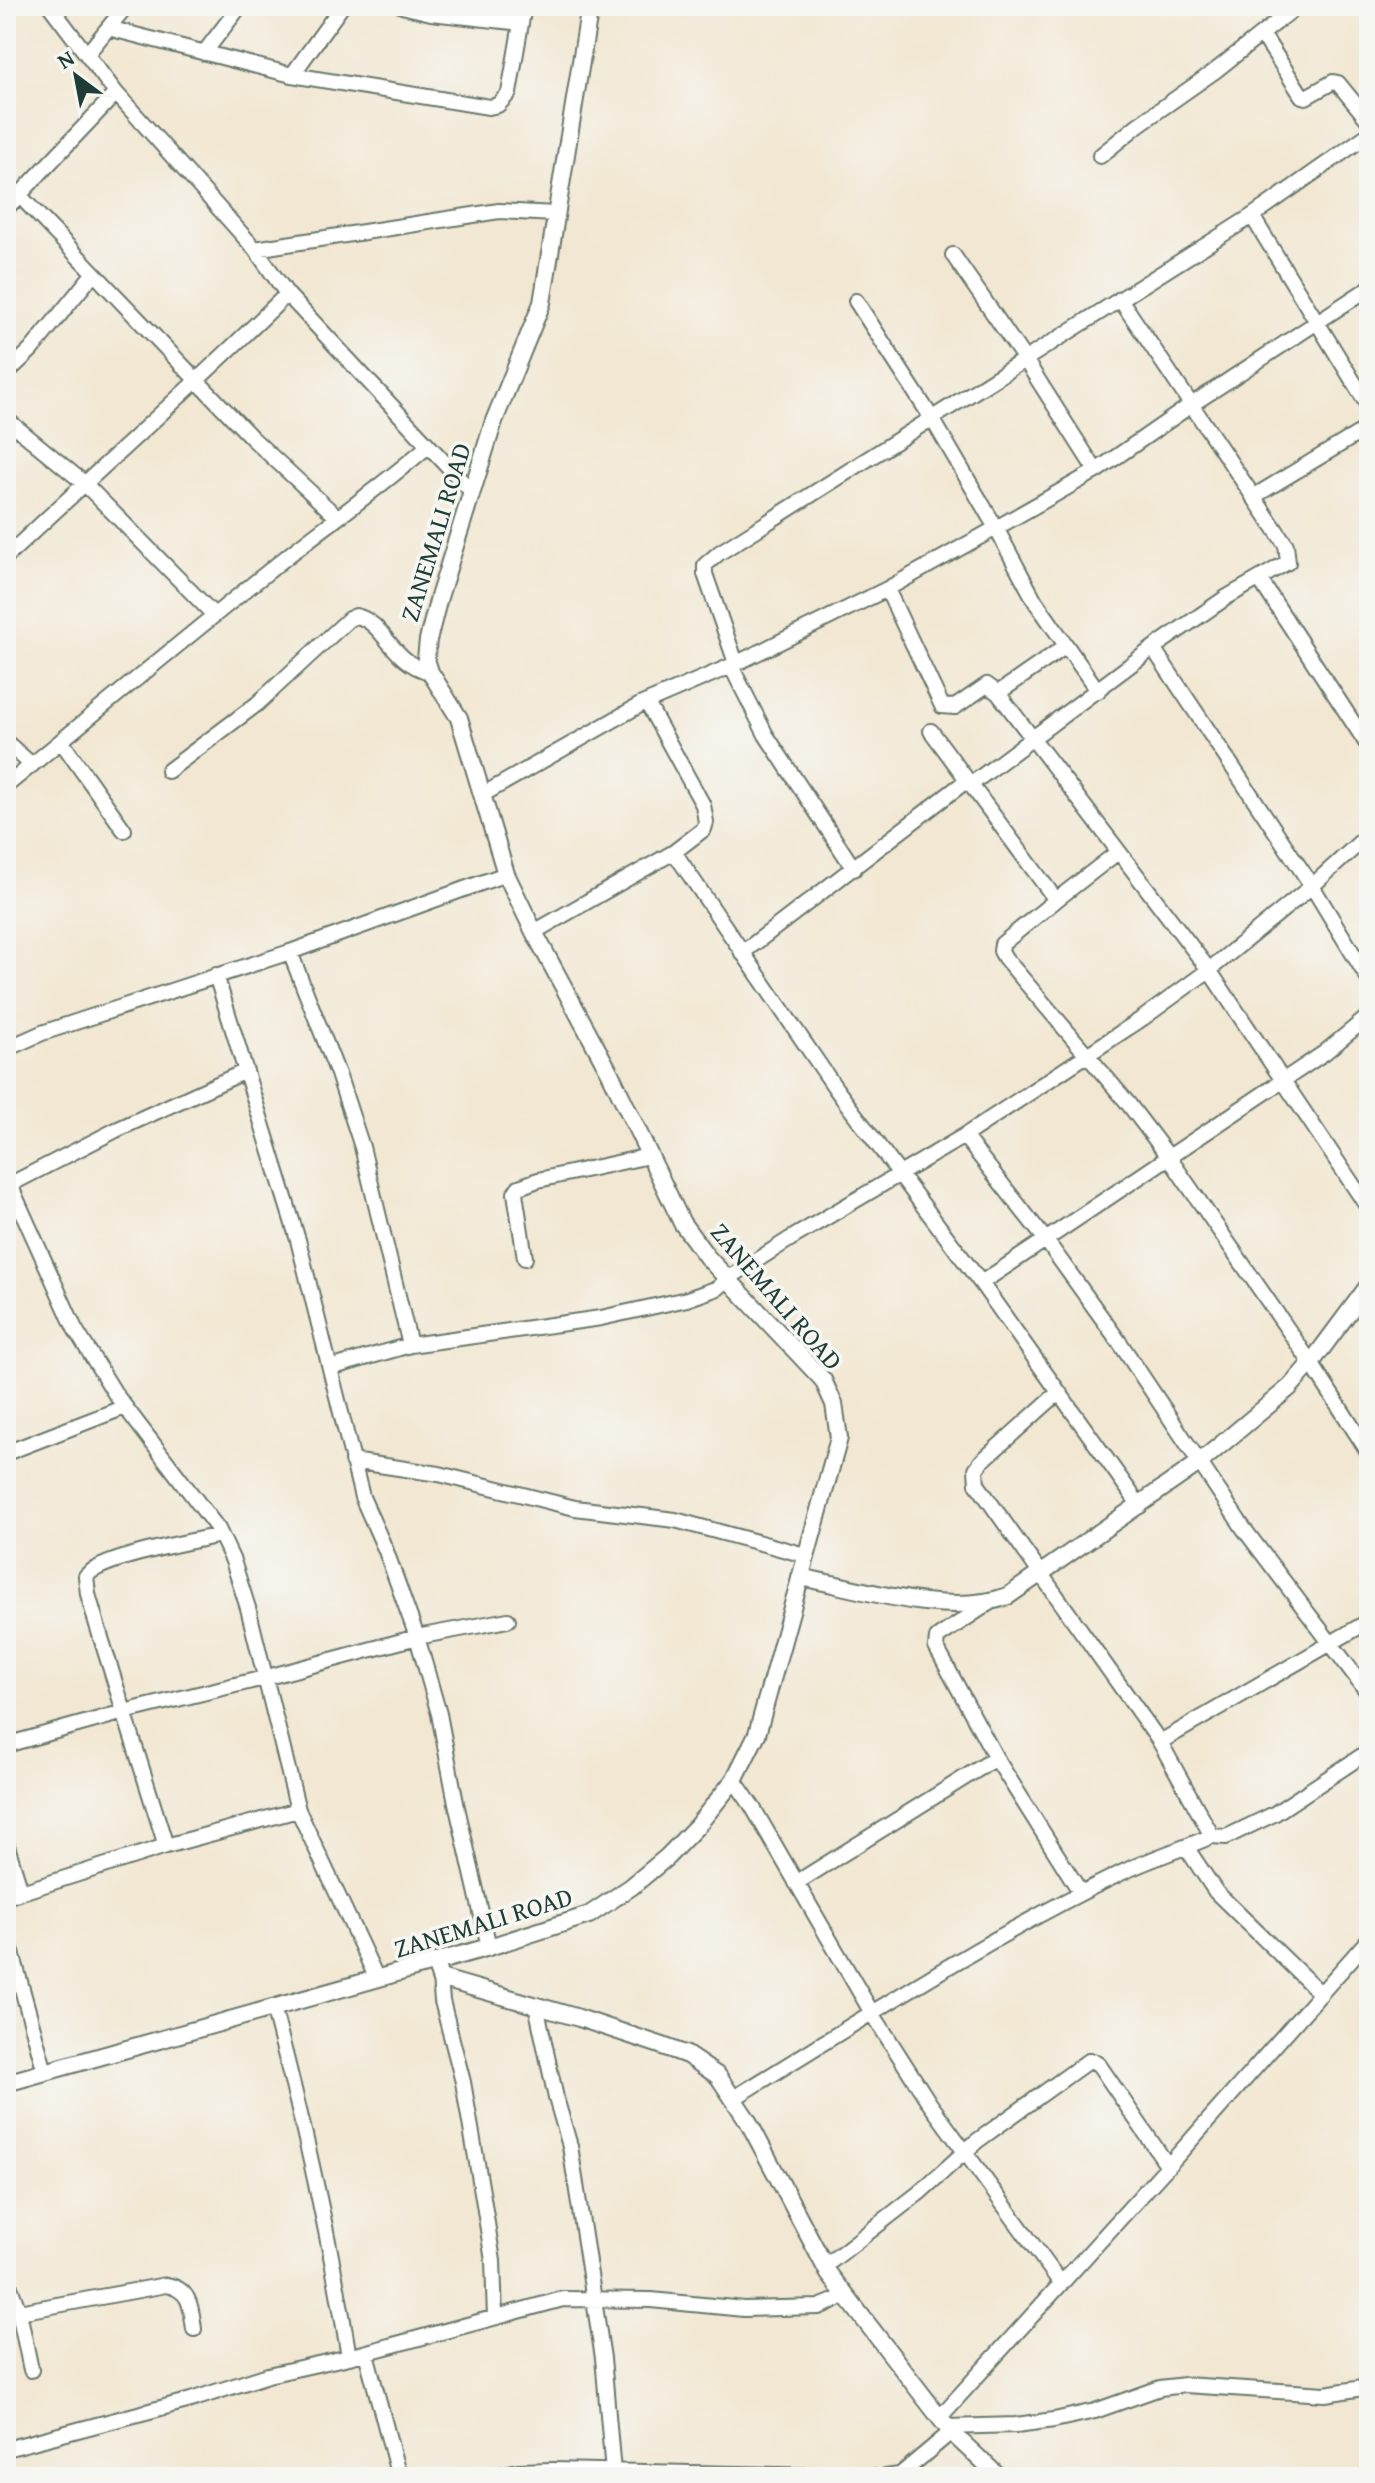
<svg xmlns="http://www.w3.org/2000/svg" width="1375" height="2483" font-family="'Gentium Book Plus',serif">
<rect width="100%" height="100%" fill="#f6f6f2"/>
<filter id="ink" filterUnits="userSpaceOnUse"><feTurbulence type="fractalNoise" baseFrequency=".0125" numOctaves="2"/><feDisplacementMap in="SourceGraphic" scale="16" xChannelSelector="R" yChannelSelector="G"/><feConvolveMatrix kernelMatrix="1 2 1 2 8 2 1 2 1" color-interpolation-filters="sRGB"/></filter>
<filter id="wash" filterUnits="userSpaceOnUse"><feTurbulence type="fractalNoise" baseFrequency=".006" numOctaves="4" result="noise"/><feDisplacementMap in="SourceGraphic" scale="32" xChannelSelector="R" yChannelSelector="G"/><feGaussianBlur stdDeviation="1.8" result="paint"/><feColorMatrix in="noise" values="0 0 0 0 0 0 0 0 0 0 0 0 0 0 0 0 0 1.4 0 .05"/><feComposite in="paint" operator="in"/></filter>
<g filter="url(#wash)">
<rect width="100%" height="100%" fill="#f2e7d2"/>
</g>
<g filter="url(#ink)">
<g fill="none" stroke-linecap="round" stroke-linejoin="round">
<defs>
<path id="minor" d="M 50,6 L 116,93 L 255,249 L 499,211 L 555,214
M 402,6 L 431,13 L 521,23
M 108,28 L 292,75 L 489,107 L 498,105 L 509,93 L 524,6
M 1262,34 L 1302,96 L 1306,97 L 1333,82 L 1338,83 L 1369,121
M 204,53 L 240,6
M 87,54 L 126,6
M 292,75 L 342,6
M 1100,156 L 1138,125 L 1215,71 L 1297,6
M 20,196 L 252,438 L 337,517
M 6,209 L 116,93
M 1252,216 L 1369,407
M 255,249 L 287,294 L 472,492
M 953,255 L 1026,361 L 1096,471
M 856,301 L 933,420 L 996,528 L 1035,601 L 1098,691
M 6,374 L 31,350 L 93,274
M 6,419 L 84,483 L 214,615
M 1253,497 L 1369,427
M 6,557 C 99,469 196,384 287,294
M 1260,580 L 1369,747
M 887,589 L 942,706 L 955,707 L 987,685 L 998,693 L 1209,970 L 1369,1209
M 1153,648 L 1312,886 L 1369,980
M 736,663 L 705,574 L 705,565 L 719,553 L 1252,216 L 1369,134
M 731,666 L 766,735 L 854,869
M 998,693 L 1066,646
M 647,703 L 703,805 L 706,822 L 704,829 L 674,852
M 931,731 L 1056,900 L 1002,944 L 1001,951 L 1005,958 L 1127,1102 L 1168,1156 L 1311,1363 L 1369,1453
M 61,741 L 124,830
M 6,742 L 32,765
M 168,771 L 257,704 L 349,619 L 356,616 C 385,622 391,663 430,672
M 970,785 L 1153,648 L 1227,597 L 1288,562 L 1286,545 L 1120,299
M 6,786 C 100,709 194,631 289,555 C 335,519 383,485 428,446
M 482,795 L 640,705 L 731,666 L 887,589 L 996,528 L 1096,471 L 1191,405 L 1369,288
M 1056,900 L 1118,852
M 534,932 L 674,852 L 836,1089 L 981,1283 L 1140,1506
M 290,952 L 338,1074 L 362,1147 L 410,1345
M 742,953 L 966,781
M 216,975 L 298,1240 L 362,1497 L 386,1551 L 417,1637 L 439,1714 L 456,1803 L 489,1947
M 6,1049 L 42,1033 L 290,952 L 506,874
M 964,1136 L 1045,1239 L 1120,1343 L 1244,1529 L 1369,1694
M 6,1176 L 75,1329 L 116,1395 L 218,1529 L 233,1561 L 248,1608 L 298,1810 L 377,1979
M 11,1184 L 116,1130 L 246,1071
M 525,1258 L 515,1193 L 519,1187 L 538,1180 L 649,1156
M 981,1283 L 1324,1053 L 1369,1016
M 330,1368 L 410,1345 L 601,1318 L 687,1299 L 718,1288 L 727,1279 L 790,1239 L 964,1136 L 1143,1018 L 1209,970 L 1312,886 L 1369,834
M 1058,1393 L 982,1461 L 976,1469 L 977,1484 L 1160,1742 L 1212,1836
M 6,1453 L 125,1407
M 352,1461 L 439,1474 L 575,1508 L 675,1520 L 805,1555
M 989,1603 L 941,1635 L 937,1638 L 936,1647 L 996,1758 L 1081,1893
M 1160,1742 L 1369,1621
M 6,1745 L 124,1712 L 264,1678 L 417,1637 L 508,1620
M 734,1780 L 752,1806 L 872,2013 L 930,2104 L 1060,2282
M 6,1843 L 21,1891
M 166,1846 L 97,1625 L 88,1594 L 86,1576 C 102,1557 193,1541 221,1535
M 1186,1847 L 1216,1892 L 1321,1994
M 796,1883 L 996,1758
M 6,1897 L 166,1846 L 298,1810
M 6,1931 L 45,2072
M 440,1978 L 442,2001 L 463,2082 L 483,2198 L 493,2261 L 495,2317
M 536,2005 L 556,2098 L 570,2146 L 603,2358 L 613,2472
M 273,2007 C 304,2124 330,2238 349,2357
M 734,2098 C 861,2020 987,1938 1121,1873 C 1150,1859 1182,1849 1212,1836 L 1226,1837 L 1274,1814 L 1369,1751
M 825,2266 L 919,2193 L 977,2141 L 1088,2061 L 1093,2061 L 1099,2065 L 1168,2166
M 6,2276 L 19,2312 L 31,2370
M 19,2312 L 166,2285 C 191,2289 191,2308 194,2329
M 366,2353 L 399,2477
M 939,2418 L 1168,2166 L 1369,1939
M 947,2427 L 1016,2425 L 1054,2420 L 1095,2411 L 1160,2388 L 1185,2385 L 1325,2394 L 1369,2387
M 6,2449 L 191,2400 L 268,2375 L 349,2357 L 563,2299 L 651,2300 L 744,2309 L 819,2307 L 846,2296
M 490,2477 L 518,2471 L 552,2470 L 873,2477
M 885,2477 L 900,2475 L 951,2432"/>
<path id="tertiary" d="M 800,1577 C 862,1589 948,1618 1008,1596 L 1199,1463 L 1290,1387 L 1311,1363 L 1369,1285
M 435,1963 L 440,1978 L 579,2018 L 660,2045 L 687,2055 L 718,2076 L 748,2121 L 829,2274 L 951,2432 L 999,2477
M 6,2083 L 489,1947 L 589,1915 L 631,1887 L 667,1857 L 697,1826 L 734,1780 L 757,1734 L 839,1438 L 834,1404 L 823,1380 L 707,1257 L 682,1223 L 610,1073 L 534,932 L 506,874 L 459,718 L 430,672 L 426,659 L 428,640 L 439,597 L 494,421 L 542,303 L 590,6"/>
</defs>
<!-- minor casing -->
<use href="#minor" stroke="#69786b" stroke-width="18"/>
<!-- tertiary casing -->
<use href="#tertiary" stroke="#69786b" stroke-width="20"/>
<!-- minor -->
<use href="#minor" stroke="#fff" stroke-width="14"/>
<!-- tertiary -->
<use href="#tertiary" stroke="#fff" stroke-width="16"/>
</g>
</g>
<g text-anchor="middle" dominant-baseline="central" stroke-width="7" stroke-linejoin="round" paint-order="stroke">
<!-- street labels -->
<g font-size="26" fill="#1f3d34" stroke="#f6f6f2">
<text transform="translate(435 532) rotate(-73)">ZANEMALI ROAD</text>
<text transform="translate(777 1296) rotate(49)">ZANEMALI ROAD</text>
<text transform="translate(483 1922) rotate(-17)">ZANEMALI ROAD</text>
</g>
</g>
<!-- margin -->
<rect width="1375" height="2483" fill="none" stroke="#f6f6f2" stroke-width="32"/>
<!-- north arrow -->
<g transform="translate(76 76) rotate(328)" stroke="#f6f6f2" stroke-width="6" paint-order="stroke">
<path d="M0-6L14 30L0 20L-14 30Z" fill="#1f3d34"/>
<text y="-12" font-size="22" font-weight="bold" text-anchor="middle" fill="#1f3d34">N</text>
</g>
</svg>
